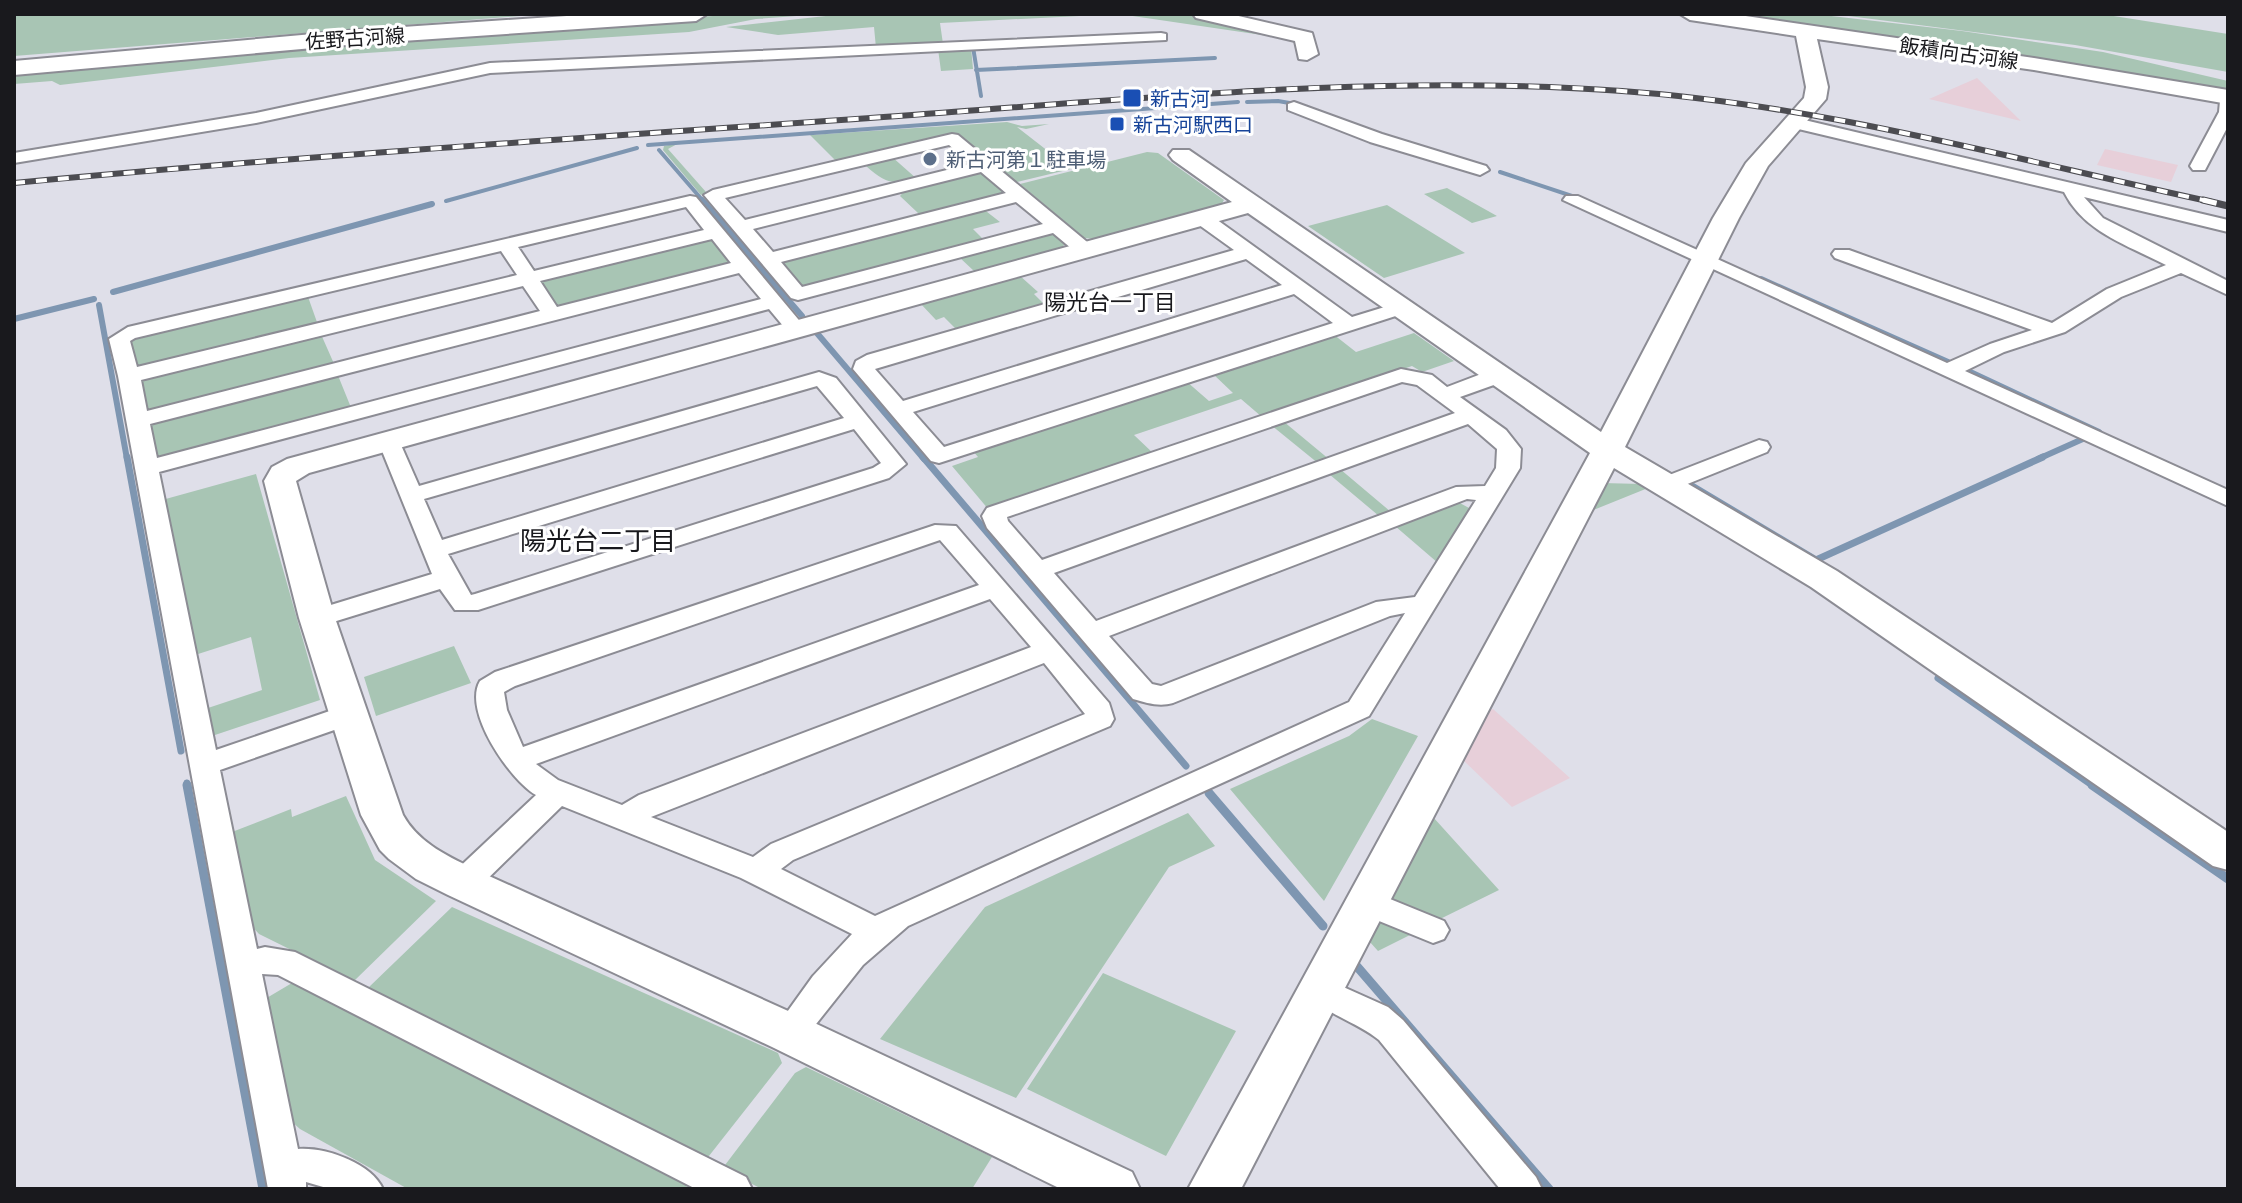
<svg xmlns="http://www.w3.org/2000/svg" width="2242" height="1203" font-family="Manrope,'Noto Sans JP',sans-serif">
<rect width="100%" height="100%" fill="#dfdfe9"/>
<!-- industrial -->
<path fill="#e7cfd9" d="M 1977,78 L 2021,121 L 1929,99 Z
M 2105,149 L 2178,165 L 2171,182 L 2097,165 Z
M 1493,709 L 1570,778 L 1512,807 L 1463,760 L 1486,712 Z"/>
<!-- green -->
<path fill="#a8c5b4" d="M 14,14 L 545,14 L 14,56 Z
M 585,14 L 665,14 L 108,58 L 14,60 L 281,36 Z
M 824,14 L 756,19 L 689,32 L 289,58 L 60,85 L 52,81 L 14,84 L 14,75 L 389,38 L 713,16 Z
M 844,14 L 1192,14 L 1291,36 L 1298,42 L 1295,44 L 1289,39 L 1119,14 L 940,23 L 943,44 L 876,48 L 874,27 L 778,35 L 726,27 Z
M 1707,14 L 1814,14 L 1962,31 L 2103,52 L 2228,81 L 2228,95 Z
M 1833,14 L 2101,14 L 2228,34 L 2228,72 L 2075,45 Z
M 971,47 L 973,69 L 941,71 L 938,49 Z
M 1007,122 L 1022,126 L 1049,124 L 1026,129 L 1017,127 L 1071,169 L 1017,182 L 958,135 L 701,195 L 663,150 L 664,146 L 679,143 L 668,149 L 706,192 L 836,161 L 810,135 Z
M 1147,152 L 1158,153 L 1224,200 L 1221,205 L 1095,239 L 1084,238 L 1020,184 Z
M 891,156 L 917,179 C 892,185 885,183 866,166 L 870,161 Z
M 971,173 L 983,174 L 1004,192 L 1000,197 L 930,215 L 918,213 L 900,196 L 906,189 Z
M 1447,188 L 1497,216 L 1472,223 L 1424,194 Z
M 1387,205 L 1465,253 L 1384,278 L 1308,226 Z
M 982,208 L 1000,222 L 973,229 L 986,242 L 813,288 L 799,286 L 782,266 L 790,258 Z
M 1043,234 L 1055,235 L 1065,243 L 1062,248 L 975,272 L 958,256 Z
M 701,239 L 712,241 L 729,261 L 724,266 L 565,307 L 554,305 L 540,283 L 546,278 Z
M 1019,275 L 1038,292 L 1034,294 L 1046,306 L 959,332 L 944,317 L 936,320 L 920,303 Z
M 307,294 L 318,325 L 146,367 L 135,365 L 129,340 L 140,333 Z
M 320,332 L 335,366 L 156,411 L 143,409 L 137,383 L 149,375 Z
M 1414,333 L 1454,361 L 1422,372 L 1412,366 L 1262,417 L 1241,399 L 1134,435 L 1154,454 L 989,510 L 952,466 L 978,457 L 973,451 L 1186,381 L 1209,401 L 1233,393 L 1212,373 L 1333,334 L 1356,352 Z
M 337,373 L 352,410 L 167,458 L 153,456 L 147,428 L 158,419 Z
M 1283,421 L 1330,460 L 1319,464 L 1271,425 Z
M 1340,469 L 1391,512 L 1379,516 L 1329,474 Z
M 256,474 L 320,700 L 212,736 L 205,709 L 262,690 L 251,637 L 195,655 L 162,500 Z
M 1602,483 L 1642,484 L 1648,488 L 1586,513 Z
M 1456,501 L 1471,509 L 1438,563 L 1395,526 Z
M 454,646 L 471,683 L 376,716 L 364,677 Z
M 1372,719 L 1418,736 L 1324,901 L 1230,789 L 1349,736 Z
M 346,796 L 375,860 L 436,901 L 354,981 L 259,934 L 250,924 L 232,832 L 291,809 L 292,817 Z
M 1188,813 L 1215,846 L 1169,867 L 1016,1098 L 880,1039 L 985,907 Z
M 1433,817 L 1499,890 L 1436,921 L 1391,903 L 1389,892 Z
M 452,907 L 778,1053 L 782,1063 L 705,1161 L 368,988 Z
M 1384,921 L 1414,933 L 1378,951 L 1369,941 L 1378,924 Z
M 1103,973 L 1236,1031 L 1166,1156 L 1027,1089 Z
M 292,983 L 689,1183 L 685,1189 L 408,1189 L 300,1129 L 290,1120 L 265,999 Z
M 806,1067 L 992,1157 L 972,1189 L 762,1189 L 722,1169 L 795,1073 Z"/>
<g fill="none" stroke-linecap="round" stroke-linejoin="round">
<!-- stream-far3 -->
<path stroke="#7e96b1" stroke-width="4" d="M 973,47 L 981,96
M 976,70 L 1215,58
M 1247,102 L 1278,101 L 1301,105
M 648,145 L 1238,102
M 659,150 L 704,202
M 1500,172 L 1581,199
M 446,201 L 637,148"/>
<!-- stream-far2 -->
<path stroke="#7e96b1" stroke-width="6" d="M 702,200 L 802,316
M 1761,279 L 1948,362
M 113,292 L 432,204
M 99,305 L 127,459
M 14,319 L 94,299
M 816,332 L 924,459
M 1966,370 L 2099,432
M 2038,459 L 2085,438"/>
<!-- stream-far1 -->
<path stroke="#7e96b1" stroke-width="7" d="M 127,457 L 181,751
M 923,457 L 1186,766
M 1687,483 L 1816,560 L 2043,457
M 1938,678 L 2095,787
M 187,783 L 188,787"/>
<!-- stream -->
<path stroke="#7e96b1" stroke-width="9" d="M 187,785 L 263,1189
M 2092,785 L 2228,879
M 1209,793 L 1323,926
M 1354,963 L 1549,1189"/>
<defs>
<path id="street" d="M 1161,33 L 1166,34 L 1166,40 L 490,73 L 256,123 L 14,163 L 14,153 L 256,113 L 490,63 Z
M 2228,96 L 2228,126 L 2205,170 L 2193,170 L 2190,166 L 2219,112 L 2220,101 Z
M 1294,102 L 1382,134 L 1486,166 L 1489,170 L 1480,175 L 1370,142 L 1288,110 L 1288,104 Z
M 1796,118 L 2228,220 L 2228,232 L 2084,197 L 2103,218 L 2228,281 L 2228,295 L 2181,273 L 2121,297 L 2065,332 L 2004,352 L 1965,371 L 2228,490 L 2228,506 L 1563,200 L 1566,196 L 1578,196 L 1947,363 L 1990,344 L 2032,330 L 1835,258 L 1832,254 L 1835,250 L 1849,250 L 2052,323 L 2107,289 L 2166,265 C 2127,245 2084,232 2064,192 L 1790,127 L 1788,123 Z
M 952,134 L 958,135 L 1092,246 L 1095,250 L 1092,254 L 1078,254 L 1053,233 L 798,300 L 791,298 L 704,195 L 713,190 ZM 949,145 L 971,164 L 745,220 L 725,198 ZM 981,172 L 1006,193 L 773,252 L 753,229 ZM 1016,202 L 1043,224 L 802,287 L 781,262 Z
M 690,196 L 696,197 L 803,325 L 806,329 L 803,333 L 789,333 L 769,309 L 159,472 L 216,750 L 350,704 L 360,707 L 364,714 L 360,721 L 220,770 L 257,949 L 265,947 L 295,952 L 746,1177 L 752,1189 L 696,1189 L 278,975 L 262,974 L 298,1149 C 326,1147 371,1163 383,1189 L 330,1189 L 306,1182 L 306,1189 L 268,1189 L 118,376 L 109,339 L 128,327 ZM 686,207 L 704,230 L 534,271 L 518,247 ZM 712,239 L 731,263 L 557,307 L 540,281 ZM 501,251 L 517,275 L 137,367 L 130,341 L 135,338 ZM 739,273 L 761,299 L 157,458 L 150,424 ZM 523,286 L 540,311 L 147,411 L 141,380 Z
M 1202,212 L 1209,214 L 1352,317 L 1401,302 L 1411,308 L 1408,312 L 939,463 L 931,461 L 853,369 L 856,361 L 867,355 L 1234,250 L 1195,222 L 1193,218 L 1195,214 ZM 1246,259 L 1282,285 L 903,401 L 875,369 ZM 1294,294 L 1333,323 L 944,447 L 913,412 Z
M 1401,369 L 1432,375 L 1447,387 L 1489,371 L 1505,371 L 1508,376 L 1505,381 L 1460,397 L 1506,430 L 1521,449 L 1520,468 L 1369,716 L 908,926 L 863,965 L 801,1043 L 789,1048 L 777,1043 L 772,1033 L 813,976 L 852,934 L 741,878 L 562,806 L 474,892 L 463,895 L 452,892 L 447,883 L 452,874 L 536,795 C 510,780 462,711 480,681 L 495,672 L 935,525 L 956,526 L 1109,703 L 1114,719 L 1110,726 L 793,860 L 781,869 L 875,916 L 1349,702 L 1405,613 L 1390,616 L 1173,703 C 1159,707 1147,703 1133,699 L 987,528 L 982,516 L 987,508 ZM 1402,382 L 1417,385 L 1455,413 L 1042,560 L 1008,521 L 1007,517 ZM 1468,424 L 1497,449 L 1496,468 L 1485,486 L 1456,487 L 1096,621 L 1054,573 ZM 1467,499 L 1476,500 L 1415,597 L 1376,602 L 1161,686 L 1152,684 L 1109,636 ZM 940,540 L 979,585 L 523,747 L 507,710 L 504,692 L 515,686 ZM 990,599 L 1031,647 L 639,795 L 622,805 L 558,780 L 536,764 ZM 1044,663 L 1085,714 L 771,844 L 753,857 L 651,817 Z
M 819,372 L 836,378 L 902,459 L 906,464 L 889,478 L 478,610 L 455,610 L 440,589 L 317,627 L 308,624 L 304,618 L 308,612 L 432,574 L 378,441 L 381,436 L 397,436 L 419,486 ZM 817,386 L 844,418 L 442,540 L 424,499 ZM 854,429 L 881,463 L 873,468 L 475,594 L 471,595 L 448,554 Z
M 1759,440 L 1767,442 L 1770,447 L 1767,452 L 1675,489 L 1659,489 L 1655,484 L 1659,479 Z
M 1368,890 L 1444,921 L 1449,930 L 1444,939 L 1433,943 L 1357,912 L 1352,903 L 1357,894 Z
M 1321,977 L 1388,1007 L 1403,1020 L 1536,1177 L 1542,1189 L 1500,1189 L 1379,1040 C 1359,1023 1313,1008 1304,991 L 1309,981 Z"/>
<path id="secondary" d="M 1193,14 L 1230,14 L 1312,33 L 1318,54 L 1307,60 L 1299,59 L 1295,41 L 1196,18 Z
M 1680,14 L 1732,14 L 2034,58 L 2228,90 L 2228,104 L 2034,70 L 1817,39 L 1828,87 L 1826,99 L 1768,166 L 1739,218 L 1625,447 L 1837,571 L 2228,832 L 2228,870 L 2213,866 L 1811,587 L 1614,468 L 1241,1189 L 1188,1189 L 1590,453 L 1248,213 L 309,473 L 296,481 L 335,618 L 403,815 C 419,844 450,857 478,871 L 806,1019 L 1132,1172 L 1140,1189 L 1061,1189 L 772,1047 L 448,895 L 416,879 L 389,859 L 380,850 L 361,815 L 299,618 L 264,481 L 272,467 L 287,459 L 1232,202 L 1173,160 L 1169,155 L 1173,150 L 1189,150 L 1601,432 L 1713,218 L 1746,163 L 1804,98 L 1806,87 L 1796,36 L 1690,20 Z"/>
<path id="primary" d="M 596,14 L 707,14 L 696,21 L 358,44 L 14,75 L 14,61 L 358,30 Z"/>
</defs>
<!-- street casing -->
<use href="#street" stroke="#8c8c94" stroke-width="4"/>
<!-- secondary casing -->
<use href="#secondary" stroke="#8c8c94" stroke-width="4"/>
<!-- primary casing -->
<use href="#primary" stroke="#8c8c94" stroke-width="4"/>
<!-- street -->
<use href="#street" fill="#fff" fill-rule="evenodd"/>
<!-- secondary -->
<use href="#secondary" fill="#fff" fill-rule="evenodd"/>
<!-- primary -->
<use href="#primary" fill="#fff" fill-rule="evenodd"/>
<defs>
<path id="rail-far1" d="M 14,183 C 313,155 613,136 912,115 C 1148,98 1385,74 1622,91 C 1821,105 2017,160 2212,202"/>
<path id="rail" d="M 2203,200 L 2228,206"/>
</defs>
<!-- rail-far1 casing -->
<use href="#rail-far1" stroke="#4c4c51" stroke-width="6"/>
<!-- rail casing -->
<use href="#rail" stroke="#4c4c51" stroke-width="7"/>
<!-- rail-far1 -->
<use href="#rail-far1" stroke="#fff" stroke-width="4" stroke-dasharray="11" stroke-linecap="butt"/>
<!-- rail -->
<use href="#rail" stroke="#fff" stroke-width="5" stroke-dasharray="14" stroke-linecap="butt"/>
</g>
<!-- markers -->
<g fill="#1a4fb4" stroke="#fff" stroke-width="3">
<rect x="1122" y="88" width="20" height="20" rx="4"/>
<rect x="1109" y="116" width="16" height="16" rx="4"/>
</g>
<circle fill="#5c6f8a" stroke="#fff" stroke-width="3" cx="930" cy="159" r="8"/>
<g text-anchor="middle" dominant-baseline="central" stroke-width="6" stroke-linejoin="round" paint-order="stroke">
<!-- far-street labels -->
<g font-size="20" fill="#19191d" stroke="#fff">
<text transform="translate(355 38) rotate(-4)">佐野古河線</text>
<text transform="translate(1959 53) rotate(8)">飯積向古河線</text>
</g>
<!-- far-transit labels -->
<g font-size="20" fill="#164399" stroke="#fff" text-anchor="start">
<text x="1150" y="98">新古河</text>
<text x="1133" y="124">新古河駅西口</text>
</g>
<!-- far-service labels -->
<g font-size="20" fill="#4e5e75" stroke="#fff" text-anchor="start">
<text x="946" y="159">新古河第１駐車場</text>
</g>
<!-- far-neighbourhood labels -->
<g font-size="22" fill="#19191d" stroke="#fff">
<text x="1110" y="302">陽光台一丁目</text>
</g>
<!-- neighbourhood labels -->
<g font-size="26" fill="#19191d" stroke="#fff">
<text x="598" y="540">陽光台二丁目</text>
</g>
</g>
<!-- border -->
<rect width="2242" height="1203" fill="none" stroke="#19191d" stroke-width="32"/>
</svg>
